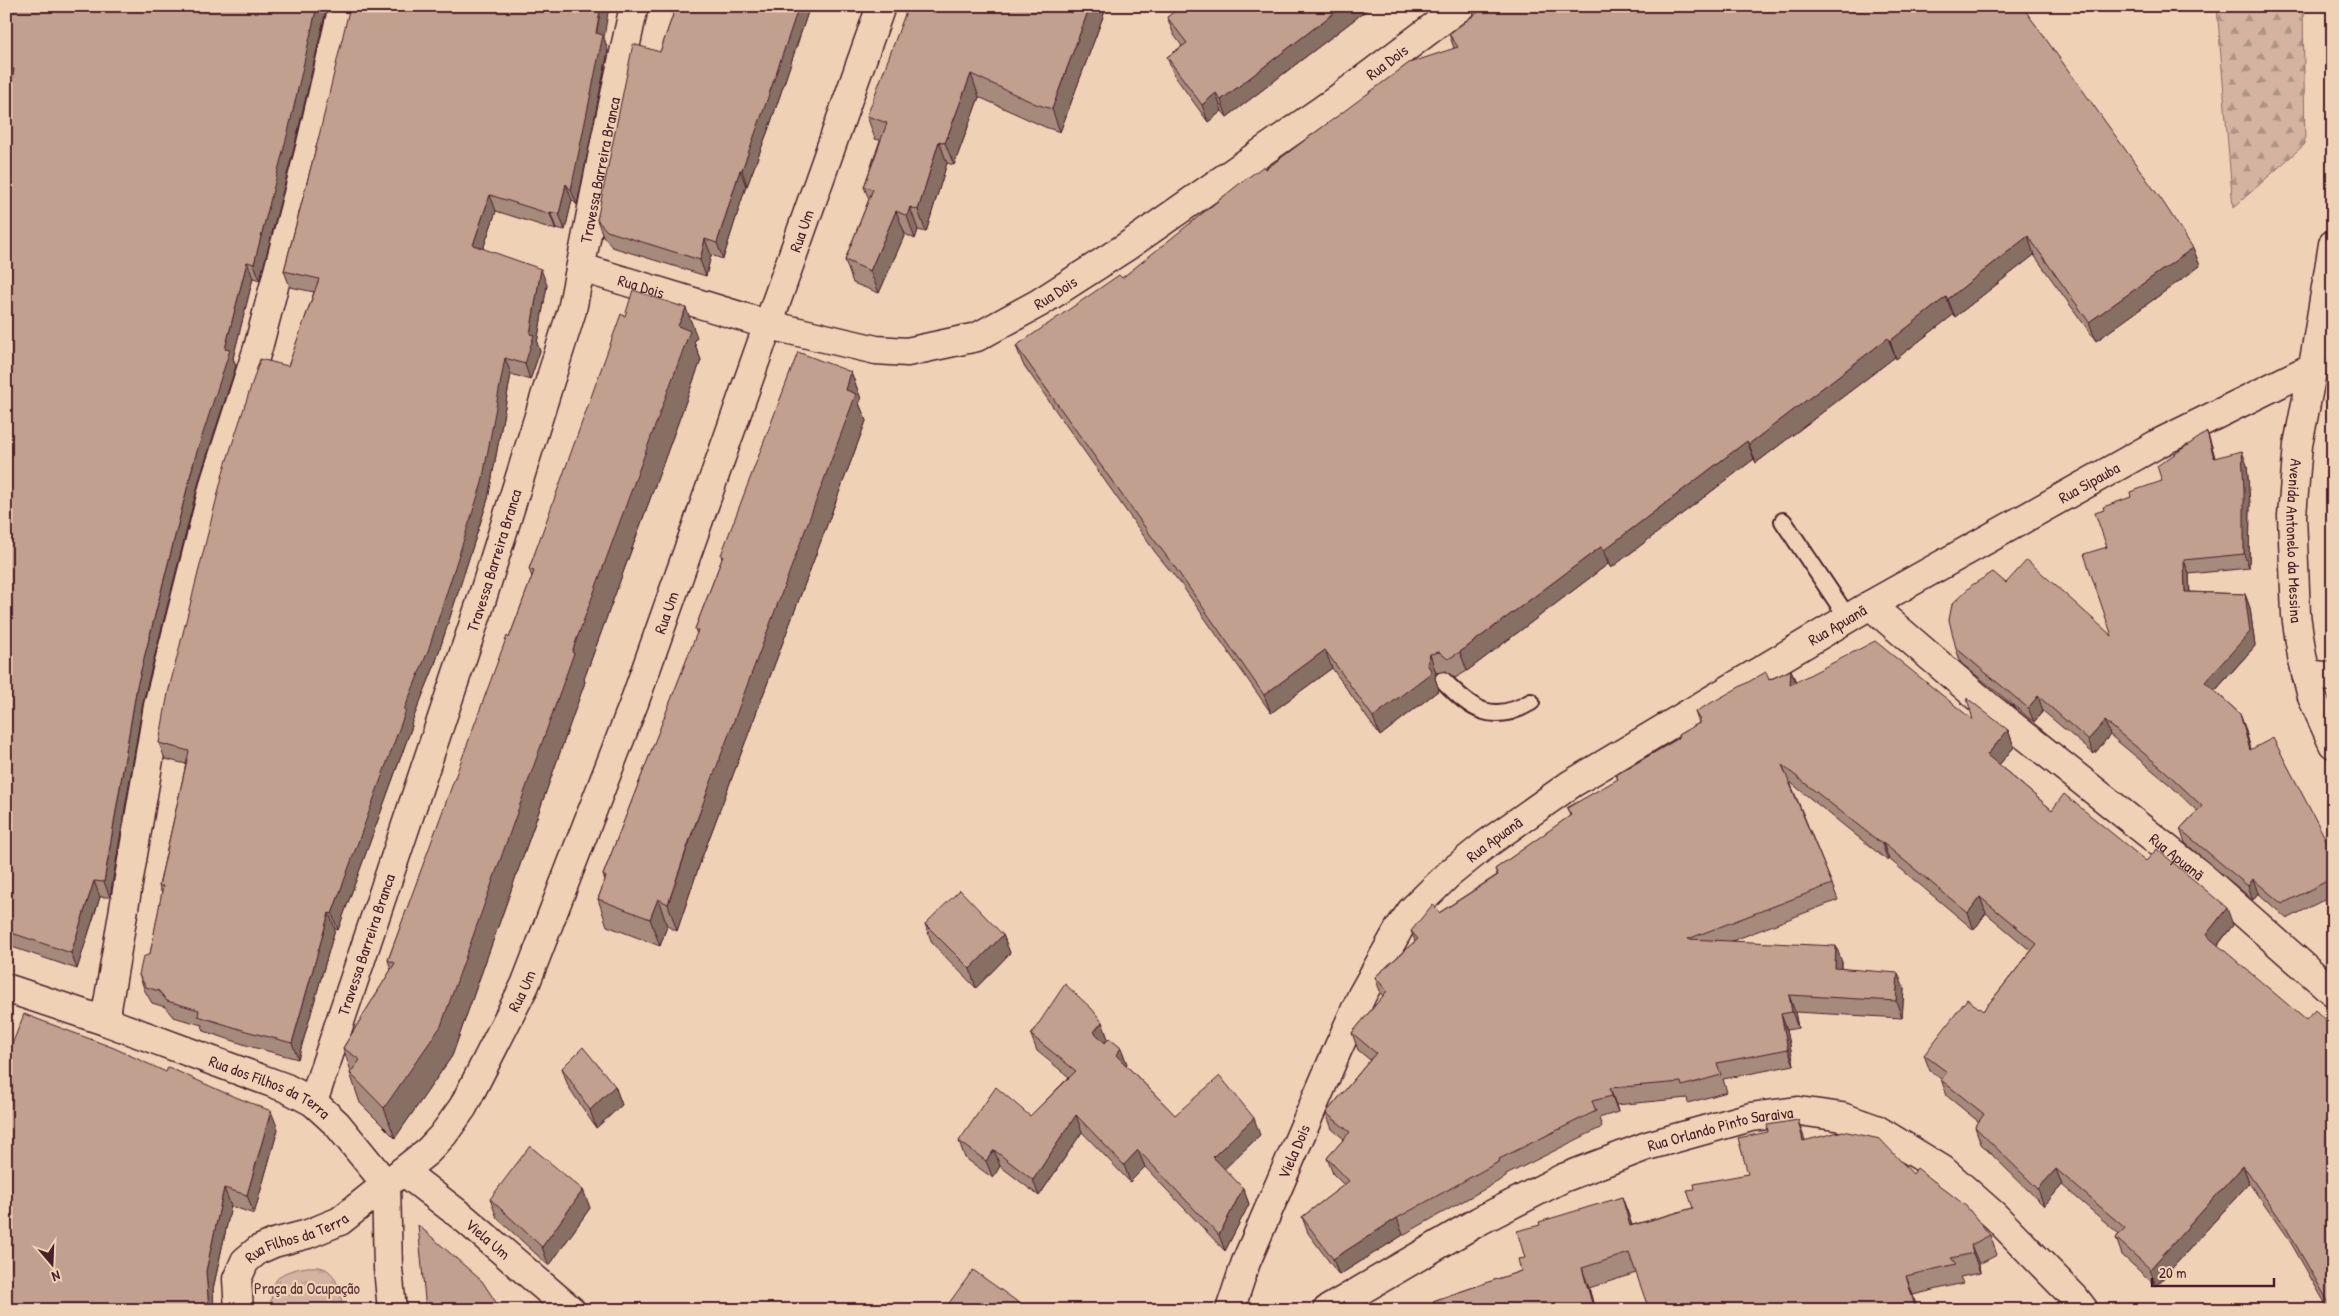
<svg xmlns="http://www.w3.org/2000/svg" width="2339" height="1316" font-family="'Patrick Hand',sans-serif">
<defs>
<pattern id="forest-firs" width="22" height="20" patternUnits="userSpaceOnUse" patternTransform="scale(1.25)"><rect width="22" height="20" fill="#d4b4a0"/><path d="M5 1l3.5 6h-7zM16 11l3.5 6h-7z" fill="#ae9283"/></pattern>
<pattern id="park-tufts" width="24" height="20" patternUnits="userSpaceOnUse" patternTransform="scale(1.25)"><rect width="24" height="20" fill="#d4b4a0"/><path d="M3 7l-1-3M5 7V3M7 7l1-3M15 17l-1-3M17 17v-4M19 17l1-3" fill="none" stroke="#ae9283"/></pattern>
</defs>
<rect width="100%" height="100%" fill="#efd2b6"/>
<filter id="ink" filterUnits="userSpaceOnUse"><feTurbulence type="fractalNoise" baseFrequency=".02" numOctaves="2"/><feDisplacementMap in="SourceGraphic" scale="10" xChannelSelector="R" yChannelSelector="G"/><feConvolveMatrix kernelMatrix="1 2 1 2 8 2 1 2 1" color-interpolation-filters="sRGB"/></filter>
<g filter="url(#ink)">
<!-- forest -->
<path fill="url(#forest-firs)" stroke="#8f6a66" d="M 2217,6 L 2303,6 L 2305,144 L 2233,208 Z"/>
<!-- park -->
<path fill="url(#park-tufts)" stroke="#8f6a66" d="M 307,1267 C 311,1267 319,1266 323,1268 C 338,1273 341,1296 343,1310 L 271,1310 C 271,1279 276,1272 307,1267 Z"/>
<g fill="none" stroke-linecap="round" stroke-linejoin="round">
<defs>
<path id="service" d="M 1783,521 L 1848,618
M 1443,680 C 1472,710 1492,725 1531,702"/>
<g id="minor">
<path id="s1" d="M 582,268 L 769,325 L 876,350 L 907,352 L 977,337 L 1039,303 L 1126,247 L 1335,101 L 1461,6"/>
<path id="s2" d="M 1870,605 L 2159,443 L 2313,367"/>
<path d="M 2306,674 L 2333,677"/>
<path id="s3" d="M 6,988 L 105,1021 L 286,1088 L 313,1102 L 337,1124 L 386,1184 L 388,1268 L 392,1310"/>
<path d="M 105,1021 L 158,706 L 215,481 L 258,348 L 310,148 L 343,6"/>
<path id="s4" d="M 313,1102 L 480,605 L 572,310 L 606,137 L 634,6"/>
<path id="s5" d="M 403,1171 L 465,1219 L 571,1310"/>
<path id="s6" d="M 239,1310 L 237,1279 L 245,1261 L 258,1250 L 274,1243 L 308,1234 L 340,1221 L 428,1151 L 443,1135 L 463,1107 L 525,985 L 634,703 L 881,6"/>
<path id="s7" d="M 1230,1310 L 1246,1262 L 1336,1053 L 1362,995 L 1400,927 L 1412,910 L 1449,874 L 1485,845 L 1571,784 L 1870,605 L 1989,707 L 2204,878 L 2333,992"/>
<path id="s8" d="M 1327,1310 L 1479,1221 L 1563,1178 L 1647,1146 L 1751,1117 L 1799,1111 L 1842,1117 L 1876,1129 L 1943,1170 L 1995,1216 L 2074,1297 L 2084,1310"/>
</g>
<g id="tertiary">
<path id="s9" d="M 2333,244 L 2313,367 L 2298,445 L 2292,515 L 2296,615 L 2302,656 L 2312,697 L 2333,744"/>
</g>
</defs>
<!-- service casing -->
<use href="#service" stroke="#4a1f2b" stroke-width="20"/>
<!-- minor casing -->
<use href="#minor" stroke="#4a1f2b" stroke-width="31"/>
<!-- tertiary casing -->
<use href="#tertiary" stroke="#4a1f2b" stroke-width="31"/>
<!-- service -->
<use href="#service" stroke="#efd2b6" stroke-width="16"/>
<!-- minor -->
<use href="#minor" stroke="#efd2b6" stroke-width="28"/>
<!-- tertiary -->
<use href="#tertiary" stroke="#efd2b6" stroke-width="28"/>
</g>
<!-- wall -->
<path fill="#a68a7b" stroke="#4a1f2b" d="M 6,6 L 327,6 L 295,144 L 260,280 L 253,278 L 233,358 L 236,366 L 200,477 L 143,702 L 110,897 L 100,897 L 77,969 L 6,945 L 6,125 L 12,84 L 6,83 Z
M 676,6 L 810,6 L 770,125 L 747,186 L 746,186 L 723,259 L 711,255 L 706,276 L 612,247 L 603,236 L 597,220 L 660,52 Z
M 1107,6 L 1060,132 L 1045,127 L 979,97 L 954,165 L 947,163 L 926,232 L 918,230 L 915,239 L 905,234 L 879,293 L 853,283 L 845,260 L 869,199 L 864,187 L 880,140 L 875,139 L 867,116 Z
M 1372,6 L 1227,117 L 1222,111 L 1208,122 L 1174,75 L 1167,57 L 1182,46 L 1174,35 L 1167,17 Z
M 1449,34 L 2193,248 L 2200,266 L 2096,341 L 2034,255 L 1955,317 L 1953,315 L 1896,359 L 1895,357 L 1756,463 L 1754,459 L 1611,568 L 1608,564 L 1467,671 L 1455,678 L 1446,671 L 1436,673 L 1435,678 L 1439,690 L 1380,736 L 1332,668 L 1271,713 L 1181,584 L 1155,552 L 1023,364 L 1016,346 L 1122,278 L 1266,169 L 1454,48 Z
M 604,38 L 608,51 L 577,205 L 572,200 L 565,230 L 556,228 L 556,230 L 496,211 L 483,249 L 547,285 L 537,343 L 540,351 L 530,380 L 511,374 L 488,499 L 434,667 L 411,724 L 412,726 L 338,930 L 335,929 L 298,1059 L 252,1047 L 204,1031 L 202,1025 L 173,1017 L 165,1007 L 152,1003 L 145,991 L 139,975 L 150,954 L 162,894 L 159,886 L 186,764 L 165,759 L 159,743 L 314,292 L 290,287 L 284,271 L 319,136 Z
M 625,316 L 697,337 L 694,342 L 701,360 L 584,679 L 585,682 L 452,1056 L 395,1138 L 360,1103 L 350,1073 L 351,1071 L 343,1048 L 391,970 L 388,960 L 532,577 L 529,569 Z
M 851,372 L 861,399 L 859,403 L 866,421 L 701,860 L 677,931 L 667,926 L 660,946 L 607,926 L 598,899 L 605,880 L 603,875 L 697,634 L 695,629 L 722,559 L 721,555 Z
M 2207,432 L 2215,458 L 2247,465 L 2250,504 L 2249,568 L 2189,574 L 2190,592 L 2245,594 L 2250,608 L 2255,646 L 2215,691 L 2240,714 L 2245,728 L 2251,750 L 2333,853 L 2333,895 L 2287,919 L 2258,893 L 2253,900 L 2185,843 L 2180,829 L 2197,811 L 2170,785 L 2110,735 L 2094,754 L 2043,711 L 2034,722 L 1961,663 L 1956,649 L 2006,583 L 2112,636 L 2104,510 L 2131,497 L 2162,481 Z
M 1791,670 L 1796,682 L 1973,720 L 2008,730 L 2014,747 L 1999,765 L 2052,810 L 2146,861 L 2233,925 L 2218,945 L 2333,1310 L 2329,1310 L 2291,1243 L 2249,1183 L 2156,1286 L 2122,1255 L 2116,1238 L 2119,1234 L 2062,1185 L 2044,1206 L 1981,1144 L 1975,1127 L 1979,1122 L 1947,1096 L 1941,1079 L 1930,1071 L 1924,1055 L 1983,1011 L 2031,951 L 1986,913 L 1974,930 L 1889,859 L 1888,861 L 1790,782 L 1832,884 L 1838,900 L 1732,941 L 1842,962 L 1842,968 L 1904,989 L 1902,1018 L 1795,1012 L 1798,1028 L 1787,1030 L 1794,1065 L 1723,1079 L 1727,1092 L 1688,1103 L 1687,1098 L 1616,1105 L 1618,1112 L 1599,1118 L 1602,1127 L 1506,1175 L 1506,1177 L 1403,1235 L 1339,1275 L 1308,1233 L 1302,1217 L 1344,1185 L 1333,1174 L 1327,1158 L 1344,1139 L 1332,1129 L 1326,1113 L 1370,1060 L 1358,1050 L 1352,1033 L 1383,996 L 1381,994 L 1375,977 L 1415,941 L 1411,931 L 1497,875 L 1495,869 L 1570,816 L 1567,808 L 1618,780 L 1616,775 L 1679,738 L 1678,735 L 1699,723 L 1695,712 Z
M 925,924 L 1003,935 L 1010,953 L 976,988 L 932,943 Z
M 1102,1022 L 1108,1039 L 1121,1048 L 1127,1064 L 1126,1065 L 1175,1115 L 1260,1135 L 1224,1169 L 1243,1188 L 1249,1204 L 1225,1251 L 1145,1167 L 1130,1182 L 1082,1132 L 1039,1196 L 1000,1166 L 993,1178 L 965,1158 L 959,1141 L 1030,1116 L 1069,1077 L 1037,1051 L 1031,1035 Z
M 562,1068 L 615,1086 L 622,1105 L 596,1128 L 568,1086 Z
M 278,1129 L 254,1214 L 231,1206 L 213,1289 L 214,1310 L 6,1310 Z
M 1805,1141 L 1913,1174 L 1990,1235 L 1997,1255 L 1979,1264 L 1980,1273 L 1960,1277 L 1963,1283 L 1913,1295 L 1636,1273 L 1589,1288 L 1595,1310 L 1436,1310 L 1433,1301 L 1521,1271 L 1525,1258 L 1540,1225 L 1622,1197 L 1632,1225 L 1693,1208 L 1695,1189 L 1748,1174 Z
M 583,1190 L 590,1208 L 549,1266 L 497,1218 L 490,1199 Z"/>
<!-- shaded-wall -->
<path fill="#877064" stroke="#4a1f2b" d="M 317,6 L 327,6 L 295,144 L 260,280 L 254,264 Z
M 601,6 L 609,6 L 604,38 L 608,51 L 577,205 L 571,190 Z
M 799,6 L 810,6 L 770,125 L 747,186 L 742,170 Z
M 1090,6 L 1107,6 L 1060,132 L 1052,109 Z
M 1343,6 L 1372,6 L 1227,117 L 1221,100 Z
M 971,74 L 979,97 L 954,165 L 945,143 Z
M 1216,93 L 1222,111 L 1208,122 L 1202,105 Z
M 939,141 L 947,163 L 926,232 L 918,210 Z
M 740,170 L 746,186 L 723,259 L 717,243 Z
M 566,184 L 572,200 L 565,230 L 559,214 Z
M 490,195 L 496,211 L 479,261 L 473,245 Z
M 910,207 L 918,230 L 915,239 L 907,216 Z
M 896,211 L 905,234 L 879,293 L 870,271 Z
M 550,212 L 556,228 L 556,230 L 550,214 Z
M 2028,236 L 2034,255 L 1955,317 L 1948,299 Z
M 705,239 L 711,255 L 706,276 L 700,260 Z
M 2193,248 L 2200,266 L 2096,341 L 2089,322 Z
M 247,262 L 253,278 L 233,358 L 236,366 L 200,477 L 143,702 L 110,897 L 104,882 L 137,686 L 194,461 L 225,349 Z
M 541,269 L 547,285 L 537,343 L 540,351 L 530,380 L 525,364 Z
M 1946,297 L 1953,315 L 1896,359 L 1890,341 Z
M 686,308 L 697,337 L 694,342 L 701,360 L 584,679 L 585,682 L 452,1056 L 395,1138 L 384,1108 L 572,652 L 678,326 Z
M 1888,338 L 1895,357 L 1756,463 L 1749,444 Z
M 505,358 L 511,374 L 488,499 L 434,667 L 411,724 L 412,726 L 338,930 L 332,914 L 404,710 Z
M 851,372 L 861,399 L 859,403 L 866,421 L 701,860 L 677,931 L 668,904 L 846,390 Z
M 2207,432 L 2212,446 L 2219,473 L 2214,458 Z
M 1747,441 L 1754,459 L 1611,568 L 1604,550 Z
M 2242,451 L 2247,465 L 2250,504 L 2249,568 L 2244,554 Z
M 1602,546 L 1608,564 L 1467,671 L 1460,652 Z
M 2184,560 L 2189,574 L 2190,606 L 2185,592 Z
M 2245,594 L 2250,608 L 2255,646 L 2210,696 L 2205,682 Z
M 1325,650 L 1332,668 L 1271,713 L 1264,695 Z
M 1430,654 L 1436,673 L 1435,678 L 1439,690 L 1380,736 L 1373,717 L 1427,664 Z
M 1791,670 L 1797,686 L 1790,685 Z
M 2038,696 L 2043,711 L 2034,722 L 2028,708 Z
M 2240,714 L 2245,728 L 2255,764 L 2250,750 Z
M 2105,721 L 2110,735 L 2094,754 L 2088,740 Z
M 2008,730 L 2014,747 L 1993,772 L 1987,755 Z
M 1883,843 L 1889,859 L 1888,861 L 1882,844 Z
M 2253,879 L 2258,893 L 2253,900 L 2248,886 Z
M 94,881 L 100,897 L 77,969 L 71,953 Z
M 1980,897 L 1986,913 L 1974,930 L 1968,913 Z
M 658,899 L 667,926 L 660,946 L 650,919 Z
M 2227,908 L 2233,925 L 2212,952 L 2206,935 Z
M 329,913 L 335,929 L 298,1059 L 292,1043 Z
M 1003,935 L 1010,953 L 976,988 L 970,969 Z
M 1836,946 L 1842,962 L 1841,984 L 1835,968 Z
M 1898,973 L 1904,989 L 1902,1018 L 1896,1001 Z
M 1789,995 L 1795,1012 L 1798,1028 L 1792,1012 Z
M 1781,1014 L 1787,1030 L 1794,1065 L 1788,1049 Z
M 1102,1022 L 1108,1039 L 1100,1048 L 1094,1032 Z
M 1121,1048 L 1127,1064 L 1122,1071 L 1116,1055 Z
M 615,1086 L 622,1105 L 596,1128 L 590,1110 Z
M 1610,1088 L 1616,1105 L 1618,1112 L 1612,1096 Z
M 271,1111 L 278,1129 L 254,1214 L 247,1195 Z
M 1076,1115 L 1082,1132 L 1039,1196 L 1033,1180 Z
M 1254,1118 L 1260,1135 L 1219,1174 L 1213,1157 Z
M 1798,1120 L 1805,1140 L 1810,1161 L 1803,1141 Z
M 994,1150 L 1000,1166 L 993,1178 L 986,1161 Z
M 1138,1150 L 1145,1167 L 1130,1182 L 1124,1165 Z
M 2243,1166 L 2249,1183 L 2156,1286 L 2150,1269 Z
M 2056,1169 L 2062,1185 L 2044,1206 L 2038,1189 Z
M 224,1188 L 231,1206 L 213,1289 L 214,1310 L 209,1310 L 206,1271 Z
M 1243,1188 L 1249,1204 L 1225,1251 L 1219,1235 Z
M 583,1190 L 590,1208 L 549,1266 L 542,1247 Z
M 1622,1197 L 1629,1216 L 1637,1245 L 1630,1226 Z
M 1397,1218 L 1403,1235 L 1339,1275 L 1333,1259 Z
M 1971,1245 L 1979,1264 L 1980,1273 L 1973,1253 Z
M 1582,1268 L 1589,1288 L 1595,1310 L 1594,1310 Z
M 1906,1276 L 1913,1295 L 1918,1310 L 1916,1310 Z"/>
<!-- building -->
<path fill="#c1a08f" stroke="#4a1f2b" d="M 6,6 L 317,6 L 289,128 L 254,264 L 247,262 L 225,349 L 230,350 L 194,461 L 137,686 L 104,882 L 94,881 L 71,953 L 6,931 L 6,125 L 14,69 L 6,68 Z
M 350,6 L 601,6 L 596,33 L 603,35 L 571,190 L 566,184 L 559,214 L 550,212 L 550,214 L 490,195 L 473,245 L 541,269 L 530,334 L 534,335 L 525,364 L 505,358 L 482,483 L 428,651 L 404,710 L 406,710 L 332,914 L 329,913 L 292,1043 L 246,1031 L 198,1016 L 199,1010 L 167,1001 L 159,991 L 146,987 L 139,975 L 143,957 L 150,954 L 163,886 L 159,886 L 189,751 L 159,743 L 168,693 L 224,469 L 260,359 L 288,366 L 319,279 L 284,271 L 319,136 Z
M 676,6 L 799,6 L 764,109 L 742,170 L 740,170 L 717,243 L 705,239 L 700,260 L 607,231 L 597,220 L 633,44 L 660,52 Z
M 908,6 L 1090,6 L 1052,109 L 1036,104 L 971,74 L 945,143 L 939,141 L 918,210 L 910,207 L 907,216 L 896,211 L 870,271 L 845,260 L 873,189 L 864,187 L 887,123 L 867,116 Z
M 1182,6 L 1343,6 L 1221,100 L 1216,93 L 1202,105 L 1167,57 L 1187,43 L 1167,17 Z
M 1486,6 L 2022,6 L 2163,202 L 2193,248 L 2089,322 L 2028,236 L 1948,299 L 1946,297 L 1890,341 L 1888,338 L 1749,444 L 1747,441 L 1604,550 L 1602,546 L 1460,652 L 1448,659 L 1439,652 L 1430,654 L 1427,664 L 1432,672 L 1373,717 L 1325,650 L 1264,695 L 1174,566 L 1149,533 L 1016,346 L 1119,275 L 1122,278 L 1239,184 L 1264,166 L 1266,169 L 1409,63 L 1458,47 L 1449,34 Z
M 633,290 L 686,308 L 678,326 L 690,331 L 572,652 L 574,653 L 441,1026 L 384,1108 L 350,1073 L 360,1060 L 343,1048 L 395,963 L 388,960 L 507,636 L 509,638 L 534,571 L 529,569 L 621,314 L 625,316 Z
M 798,352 L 851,372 L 846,390 L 856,394 L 692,833 L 668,904 L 658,899 L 650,919 L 598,899 L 606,877 L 603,875 L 698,630 L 695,629 L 723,556 L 721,555 Z
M 2207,432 L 2214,458 L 2242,451 L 2244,490 L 2244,554 L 2184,560 L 2185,592 L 2245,594 L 2250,632 L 2205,682 L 2240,714 L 2250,750 L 2273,738 L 2333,853 L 2333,878 L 2282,904 L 2253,879 L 2248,886 L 2180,829 L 2202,806 L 2164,770 L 2105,721 L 2088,740 L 2038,696 L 2028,708 L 1956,648 L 1949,620 L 1952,604 L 1972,585 L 1993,572 L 2006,583 L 2027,560 L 2112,636 L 2084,554 L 2107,547 L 2095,513 L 2104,510 L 2103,507 L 2131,497 L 2130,492 L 2162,481 L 2157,466 Z
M 1875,641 L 1973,720 L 1967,698 L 2008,730 L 1987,755 L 2052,810 L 2064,794 L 2146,861 L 2157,849 L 2227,908 L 2206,935 L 2306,1020 L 2315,1010 L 2333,1027 L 2333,1310 L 2285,1226 L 2243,1166 L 2150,1269 L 2116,1238 L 2125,1228 L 2056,1169 L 2038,1189 L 1975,1127 L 1984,1114 L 1941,1080 L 1947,1072 L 1924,1055 L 1967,999 L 1983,1011 L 2037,944 L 1980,897 L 1968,913 L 1883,843 L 1882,844 L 1782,765 L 1832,884 L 1688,939 L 1836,946 L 1835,968 L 1898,973 L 1896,1001 L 1789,995 L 1792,1012 L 1781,1014 L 1788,1049 L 1717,1063 L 1721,1075 L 1682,1086 L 1681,1082 L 1610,1088 L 1612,1096 L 1592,1101 L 1596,1111 L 1499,1159 L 1500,1161 L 1397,1218 L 1333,1259 L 1302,1217 L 1349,1181 L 1327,1158 L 1350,1132 L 1326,1113 L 1376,1053 L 1352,1033 L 1387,991 L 1375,977 L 1418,939 L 1411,931 L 1433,904 L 1439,913 L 1498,875 L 1495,869 L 1571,815 L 1567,808 L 1618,779 L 1616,775 L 1679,738 L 1678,735 L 1701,722 L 1695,712 L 1766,672 L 1769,680 L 1791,670 L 1790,685 Z
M 960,890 L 1003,935 L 970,969 L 925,924 Z
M 1065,984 L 1092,1009 L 1102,1022 L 1094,1032 L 1105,1043 L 1109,1038 L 1121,1048 L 1116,1055 L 1175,1115 L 1220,1076 L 1254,1118 L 1213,1157 L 1243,1188 L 1219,1235 L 1138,1150 L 1124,1165 L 1076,1115 L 1033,1180 L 994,1150 L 986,1161 L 959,1141 L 996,1087 L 1030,1116 L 1076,1071 L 1031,1035 Z
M 24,1014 L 114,1048 L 166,1072 L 168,1067 L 223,1092 L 271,1111 L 247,1195 L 224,1188 L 206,1271 L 209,1310 L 6,1310 L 6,1060 Z
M 583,1047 L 615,1086 L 590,1110 L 562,1068 Z
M 1798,1120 L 1803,1141 L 1843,1131 L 1880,1139 L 1913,1174 L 1917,1168 L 1966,1206 L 1990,1235 L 1971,1245 L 1973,1253 L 1951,1258 L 1956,1264 L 1906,1276 L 1916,1310 L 1649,1310 L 1629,1253 L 1582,1268 L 1594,1310 L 1436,1310 L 1433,1301 L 1521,1271 L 1518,1259 L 1525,1258 L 1517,1231 L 1540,1225 L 1539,1222 L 1622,1197 L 1630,1226 L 1693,1208 L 1687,1190 L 1695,1189 L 1694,1184 L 1748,1174 L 1738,1138 L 1768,1132 L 1767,1125 Z
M 530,1146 L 583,1190 L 542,1247 L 490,1199 Z
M 418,1225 L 482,1281 L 501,1310 L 426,1310 Z
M 973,1270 L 1029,1310 L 944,1310 Z
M 1344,1301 L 1350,1310 L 1330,1310 Z"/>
</g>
<g text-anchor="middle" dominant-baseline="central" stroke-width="4.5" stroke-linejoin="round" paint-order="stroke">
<!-- street labels -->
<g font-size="16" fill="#4a1f2b" stroke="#efd2b6">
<text stroke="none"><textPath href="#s1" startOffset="902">Rua Dois</textPath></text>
<text stroke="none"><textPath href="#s4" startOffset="976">Travessa Barreira Branca</textPath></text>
<text stroke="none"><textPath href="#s6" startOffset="1264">Rua Um</textPath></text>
<text stroke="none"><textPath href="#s1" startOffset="62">Rua Dois</textPath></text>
<text stroke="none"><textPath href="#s1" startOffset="498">Rua Dois</textPath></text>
<text stroke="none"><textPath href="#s2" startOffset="251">Rua Sipauba</textPath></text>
<text stroke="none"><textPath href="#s9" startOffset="300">Avenida Antonelo da Messina</textPath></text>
<text stroke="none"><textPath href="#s4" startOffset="571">Travessa Barreira Branca</textPath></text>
<text stroke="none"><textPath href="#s6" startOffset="859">Rua Um</textPath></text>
<text stroke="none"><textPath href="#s7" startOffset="954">Rua Apuanã</textPath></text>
<text stroke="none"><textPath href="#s7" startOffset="549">Rua Apuanã</textPath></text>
<text stroke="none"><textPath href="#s7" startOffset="1389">Rua Apuanã</textPath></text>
<text stroke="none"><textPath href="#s4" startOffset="166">Travessa Barreira Branca</textPath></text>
<text stroke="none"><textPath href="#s6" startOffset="454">Rua Um</textPath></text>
<text stroke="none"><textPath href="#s3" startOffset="282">Rua dos Filhos da Terra</textPath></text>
<text stroke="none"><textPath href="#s8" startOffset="436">Rua Orlando Pinto Saraiva</textPath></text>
<text stroke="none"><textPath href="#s7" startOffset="171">Viela Dois</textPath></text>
<text stroke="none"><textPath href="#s6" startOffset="108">Rua Filhos da Terra</textPath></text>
<text stroke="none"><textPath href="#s5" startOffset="109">Viela Um</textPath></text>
</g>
<!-- park labels -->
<g font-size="16" fill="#5f353d" stroke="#efd2b6">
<text x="307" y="1288">Praça da Ocupação</text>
</g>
</g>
<!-- margin -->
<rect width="2339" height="1316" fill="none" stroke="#efd2b6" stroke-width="25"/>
<rect x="12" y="12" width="2314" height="1291" fill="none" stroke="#4a1f2b" stroke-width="2" filter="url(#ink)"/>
<!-- north arrow -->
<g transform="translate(52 1264) rotate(161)" stroke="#efd2b6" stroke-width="4" paint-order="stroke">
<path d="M0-4L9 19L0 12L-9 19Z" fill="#4a1f2b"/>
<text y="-8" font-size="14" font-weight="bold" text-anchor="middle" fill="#4a1f2b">N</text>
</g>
<!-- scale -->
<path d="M2152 1278v8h122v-8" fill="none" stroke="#4a1f2b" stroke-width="2.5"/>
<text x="2159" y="1278" font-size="15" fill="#4a1f2b" stroke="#efd2b6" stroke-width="4" paint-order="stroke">20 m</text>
</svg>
